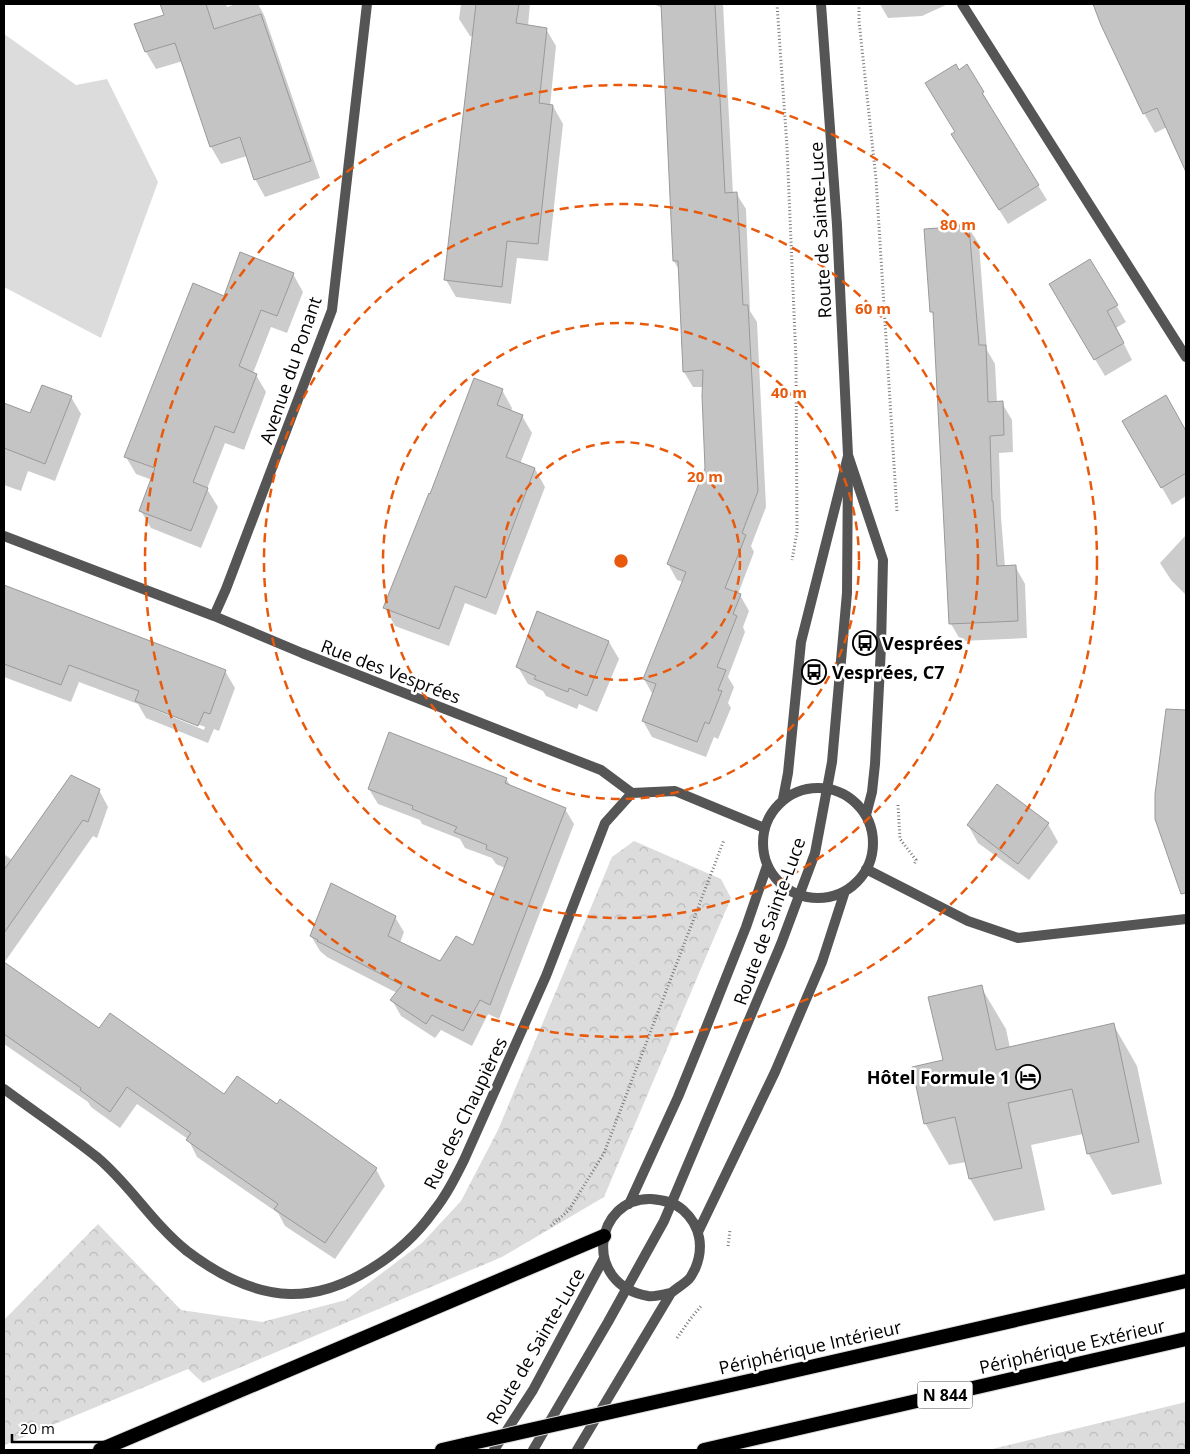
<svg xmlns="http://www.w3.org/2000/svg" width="1190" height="1454" font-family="'Open Sans',sans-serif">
<defs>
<pattern id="forest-crowns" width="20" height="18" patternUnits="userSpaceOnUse" patternTransform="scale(1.25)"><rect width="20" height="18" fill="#dcdcdc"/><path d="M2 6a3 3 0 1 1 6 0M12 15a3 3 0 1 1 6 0" fill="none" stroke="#bbb"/></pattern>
</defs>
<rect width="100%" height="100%" fill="#fff"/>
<!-- grass -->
<path fill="#dcdcdc" d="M 4,34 L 76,85 L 107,79 L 158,182 L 101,338 L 4,287 Z"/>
<!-- forest -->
<path fill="url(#forest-crowns)" d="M 634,841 L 721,879 L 731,898 L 604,1197 L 502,1257 L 203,1383 L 188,1369 L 4,1445 L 4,1320 L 98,1224 L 181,1310 L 262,1322 L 346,1300 L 422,1243 L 461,1201 L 498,1130 L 612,857 Z
M 1186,1402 L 1186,1450 L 988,1450 Z"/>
<!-- shadow -->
<path fill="#0003" fill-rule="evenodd" d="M 162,4 L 226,4 L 227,7 L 236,4 L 258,4 L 264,15 L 320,178 L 265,197 L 255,179 L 247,156 L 221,164 L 211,147 L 183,61 L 156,69 L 146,52 L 136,25 L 165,16 Z
M 461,4 L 530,4 L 528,26 L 546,29 L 556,46 L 550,106 L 553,106 L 563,124 L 548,261 L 517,258 L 511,304 L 456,297 L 446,280 L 473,37 L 470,36 L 459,19 Z
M 654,4 L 723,4 L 733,194 L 736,193 L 746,209 L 750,311 L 757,322 L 766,507 L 751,546 L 754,552 L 738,594 L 740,595 L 749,611 L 743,627 L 745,632 L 728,677 L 734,687 L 728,703 L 731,708 L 718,739 L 714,737 L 706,757 L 652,737 L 643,721 L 653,695 L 644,679 L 683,582 L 677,580 L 668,564 L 707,468 L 704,387 L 693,387 L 684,372 L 679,270 L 674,261 L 662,8 Z
M 880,4 L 948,4 L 922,16 L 888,18 Z
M 1094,4 L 1186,4 L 1186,169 L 1167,127 L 1155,133 L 1144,113 L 1102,24 Z
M 967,66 L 991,107 L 990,107 L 1047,200 L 1008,224 L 961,149 L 957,133 L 959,71 Z
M 968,227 L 979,244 L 987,350 L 995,364 L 997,403 L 1002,403 L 1012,420 L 1013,452 L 999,453 L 1001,517 L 1005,567 L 1015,566 L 1025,584 L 1027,638 L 961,641 L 951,624 L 934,316 L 932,312 Z
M 1090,260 L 1126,322 L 1116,328 L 1132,360 L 1105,376 L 1050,284 Z
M 293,274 L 303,292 L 287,333 L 271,327 L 253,373 L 256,375 L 266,392 L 244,450 L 225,443 L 207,489 L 218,507 L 201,548 L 151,528 L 141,511 L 152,480 L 136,474 L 126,457 L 224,297 Z
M 502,390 L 512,408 L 511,412 L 522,416 L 532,433 L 520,464 L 535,469 L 545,487 L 496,615 L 465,603 L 449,646 L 395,626 L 385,608 Z
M 71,397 L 81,414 L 55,481 L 28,471 L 21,491 L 4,485 L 4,405 L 31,415 Z
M 1165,397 L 1186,433 L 1186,496 L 1172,505 L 1124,422 Z
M 1186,535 L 1186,595 L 1171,580 L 1160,563 Z
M 4,586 L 225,671 L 235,688 L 219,731 L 214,729 L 208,743 L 146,718 L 138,704 L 79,682 L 71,702 L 4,677 ZM 146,704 L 205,727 L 204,730 L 146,706 Z
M 609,642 L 619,659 L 597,712 L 579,704 L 577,709 L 546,696 L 543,691 L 528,684 L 518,667 Z
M 1186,734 L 1186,878 L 1183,879 L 1180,735 Z
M 506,779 L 511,786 L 565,809 L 574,824 L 499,1019 L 488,1014 L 472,1046 L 441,1030 L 435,1038 L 401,1016 L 392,1000 L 397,993 L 327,957 L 320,951 L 311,936 L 395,917 L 404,932 L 400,943 L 440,963 L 474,946 L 505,868 L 496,864 L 492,858 L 465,848 L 460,839 L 422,824 L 420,820 L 378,804 L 369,789 Z
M 99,790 L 108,807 L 97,838 L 93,836 L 4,963 L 4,854 L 12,860 Z
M 1048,824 L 1058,842 L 1029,880 L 978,843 L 968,825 Z
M 4,964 L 100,1030 L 225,1096 L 376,1169 L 385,1186 L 335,1259 L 285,1226 L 278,1213 L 197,1157 L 188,1139 L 137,1104 L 120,1128 L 91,1107 L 88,1102 L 4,1044 Z
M 981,987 L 1006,1029 L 1010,1048 L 1113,1024 L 1137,1066 L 1162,1184 L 1112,1195 L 1088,1153 L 1083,1134 L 1031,1145 L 1045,1210 L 994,1221 L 970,1179 L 966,1162 L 949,1165 L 925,1123 L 944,1061 Z"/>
<!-- building -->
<path fill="#c4c4c4" stroke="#999" d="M 160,4 L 206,4 L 214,29 L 261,14 L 311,161 L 254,180 L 240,137 L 210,147 L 175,43 L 145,52 L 134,24 L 164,15 Z
M 476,4 L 519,4 L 516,23 L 547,28 L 539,103 L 553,105 L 538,244 L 507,241 L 502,287 L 444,280 Z
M 661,4 L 715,4 L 725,193 L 737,192 L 743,305 L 748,305 L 758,491 L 742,533 L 746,535 L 725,588 L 741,594 L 733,614 L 737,616 L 717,667 L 726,670 L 718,690 L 722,691 L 709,724 L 705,722 L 697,742 L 642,721 L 656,684 L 643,679 L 686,572 L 667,564 L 705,468 L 702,396 L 703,370 L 683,372 L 678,261 L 673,261 Z
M 1093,4 L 1186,4 L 1186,172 L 1157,108 L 1143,114 L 1101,25 Z
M 956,64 L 959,70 L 967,64 L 984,92 L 982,93 L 1039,185 L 999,210 L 951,134 L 955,132 L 925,83 Z
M 969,226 L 979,345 L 986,345 L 988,402 L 1003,401 L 1004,435 L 990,436 L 992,501 L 993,501 L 997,566 L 1016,565 L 1018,621 L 949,624 L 933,312 L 930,312 L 924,229 Z
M 240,252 L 294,273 L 277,316 L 261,310 L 239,366 L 257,374 L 234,433 L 215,426 L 193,482 L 208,488 L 191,531 L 139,511 L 155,468 L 124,457 L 193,283 L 224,296 Z
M 1090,259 L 1118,305 L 1107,311 L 1124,343 L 1094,360 L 1049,284 Z
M 474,378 L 503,389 L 497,405 L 523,415 L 506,457 L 535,468 L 486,598 L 455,586 L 439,629 L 383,608 L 429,493 L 430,494 Z
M 42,385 L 72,396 L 45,464 L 4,448 L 4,403 L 30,413 Z
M 1166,395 L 1186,431 L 1186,473 L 1161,488 L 1122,421 Z
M 4,585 L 226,670 L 210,714 L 204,712 L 198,726 L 135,701 L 139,691 L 69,665 L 61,685 L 4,664 Z
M 537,611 L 609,641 L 587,696 L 569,688 L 568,692 L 534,679 L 536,676 L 516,667 Z
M 1166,709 L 1186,710 L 1186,893 L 1181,894 L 1155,819 L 1155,794 Z
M 389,732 L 507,778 L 505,783 L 566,808 L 490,1005 L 480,1000 L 463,1031 L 432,1015 L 426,1024 L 390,1000 L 402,985 L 317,941 L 318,940 L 310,936 L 331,883 L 396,916 L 388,936 L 440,961 L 456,936 L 473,945 L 508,858 L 486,849 L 487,845 L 454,832 L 457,827 L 412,809 L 413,806 L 368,789 Z
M 71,775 L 100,789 L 88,822 L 83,820 L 4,933 L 4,870 Z
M 997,784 L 1049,823 L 1018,864 L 967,825 Z
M 4,962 L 99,1028 L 110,1013 L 224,1094 L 237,1076 L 277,1104 L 280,1099 L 377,1168 L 325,1243 L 274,1209 L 278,1204 L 186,1140 L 191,1133 L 127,1087 L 110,1112 L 80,1090 L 81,1088 L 4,1034 Z
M 982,985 L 996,1050 L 1114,1023 L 1139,1142 L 1087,1154 L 1072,1089 L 1008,1103 L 1022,1168 L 969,1179 L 955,1117 L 924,1124 L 912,1067 L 943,1060 L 928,997 Z"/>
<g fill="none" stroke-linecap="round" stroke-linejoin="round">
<defs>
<path id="trunk" d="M 771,1376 L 1186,1281
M 100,1450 L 604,1236
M 442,1450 L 468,1444
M 704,1450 L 1186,1339"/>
</defs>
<!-- trunk casing -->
<use href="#trunk" stroke="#dbdbdb" stroke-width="16"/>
<!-- path -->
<path stroke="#777" stroke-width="3" stroke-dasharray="1 2.5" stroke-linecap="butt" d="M 777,4 L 787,147 L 796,360 L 797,532 L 792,560
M 859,4 L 859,21 L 876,179 L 897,512
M 898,805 L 900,839 L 916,860 L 914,865
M 551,1226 L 569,1210 L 604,1153 L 724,840
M 728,1246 L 730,1230
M 677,1338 L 691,1318 L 702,1305"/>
<!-- service -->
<path stroke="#555" stroke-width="10" d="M 533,1450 L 608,1322 L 664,1221 L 781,944 L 815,853 L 832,762 L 847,593 L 848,464"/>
<!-- minor -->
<path stroke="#555" stroke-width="10" d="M 962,4 L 1186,357
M 4,536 L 214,616 L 302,653 L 601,770 L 632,793 L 675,791 L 764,828
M 214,616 L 226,589 L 332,310 L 367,4
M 4,1089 C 35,1112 68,1134 98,1158 C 131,1186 153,1224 187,1251 C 216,1273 253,1293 290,1294 C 344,1295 403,1254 433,1212 C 446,1196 455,1178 464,1160 L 546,976 L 605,823 L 632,793"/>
<!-- tertiary -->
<path stroke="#555" stroke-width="10" d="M 821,4 L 837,225 L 848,455 L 883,560 L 881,647 L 875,764 L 872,792 L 866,815
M763 843a55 55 0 1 1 110 0a55 55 0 1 1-110 0Z
M 783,799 L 788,773 L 801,642 L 848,456
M 866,869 L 968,921 L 1018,938 L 1186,919
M 629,1204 L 678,1097 L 704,1033 L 746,927 L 767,866
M 698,1232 L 775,1072 L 822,962 L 845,891
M 494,1450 L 533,1390 L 604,1258
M 577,1450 L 671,1293 C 677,1288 684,1284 689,1279 C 692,1276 693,1272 695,1269 C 704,1248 701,1226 683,1210 C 674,1202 663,1200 651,1199 C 595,1197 581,1284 648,1296 C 655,1297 664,1294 671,1293"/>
<!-- trunk -->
<use href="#trunk" stroke="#000" stroke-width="14"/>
<defs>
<path id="trunk-bridge" d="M 468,1444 L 771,1376"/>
</defs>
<!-- trunk-bridge casing -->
<use href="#trunk-bridge" stroke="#dbdbdb" stroke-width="16" stroke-linecap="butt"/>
<!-- trunk-bridge -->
<use href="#trunk-bridge" stroke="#000" stroke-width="14"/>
</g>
<!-- distance rings -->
<g fill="none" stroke="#e8590c" stroke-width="2.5" stroke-dasharray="9 6">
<circle cx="621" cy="561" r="119"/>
<circle cx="621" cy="561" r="238"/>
<circle cx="621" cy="561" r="357"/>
<circle cx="621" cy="561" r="476"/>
</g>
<!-- icons -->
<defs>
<symbol id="bus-ring" viewBox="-11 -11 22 22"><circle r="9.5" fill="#fff" stroke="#000" stroke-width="1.5"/><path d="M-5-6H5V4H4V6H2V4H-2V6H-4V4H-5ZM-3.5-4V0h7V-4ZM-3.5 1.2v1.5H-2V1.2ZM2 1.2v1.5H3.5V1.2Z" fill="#000"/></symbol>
<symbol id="hotel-ring" viewBox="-11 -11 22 22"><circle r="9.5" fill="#fff" stroke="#000" stroke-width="1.5"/><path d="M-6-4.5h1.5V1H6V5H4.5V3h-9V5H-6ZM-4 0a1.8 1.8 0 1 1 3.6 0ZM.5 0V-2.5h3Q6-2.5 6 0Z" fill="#000"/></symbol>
</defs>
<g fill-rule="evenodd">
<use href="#bus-ring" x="851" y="629" width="28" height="28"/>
<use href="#bus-ring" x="800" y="658" width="28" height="28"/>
<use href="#hotel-ring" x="1014" y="1063" width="28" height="28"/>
</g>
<g text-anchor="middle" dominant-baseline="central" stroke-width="5" stroke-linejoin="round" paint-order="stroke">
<!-- shield labels -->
<rect fill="#fff" stroke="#4c4c4c" stroke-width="1" x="917.5" y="1381.5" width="55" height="27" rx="4"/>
<g font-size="16" font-weight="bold" fill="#000">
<text x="945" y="1395">N 844</text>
</g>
<!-- street labels -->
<g font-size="18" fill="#000" stroke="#fff">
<text transform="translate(820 230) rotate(-93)">Route de Sainte-Luce</text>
<text transform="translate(290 370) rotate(-71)">Avenue du Ponant</text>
<text transform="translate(391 671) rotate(21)">Rue des Vesprées</text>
<text transform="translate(769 921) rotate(-70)">Route de Sainte-Luce</text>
<text transform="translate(465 1113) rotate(-64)">Rue des Chaupières</text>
<text transform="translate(535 1346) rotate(-60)">Route de Sainte-Luce</text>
<text transform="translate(1072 1346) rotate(-13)">Périphérique Extérieur</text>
<text transform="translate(810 1347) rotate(-13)">Périphérique Intérieur</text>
</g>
<!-- poi labels -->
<g font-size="18" font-weight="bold" fill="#000" stroke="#fff" text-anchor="start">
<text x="882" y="643">Vesprées</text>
<text x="832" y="672">Vesprées, C7</text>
<text x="1010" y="1077" text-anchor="end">Hôtel Formule 1</text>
</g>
</g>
<circle cx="621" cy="561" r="8" fill="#e8590c" stroke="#fff" stroke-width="2.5"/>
<g font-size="15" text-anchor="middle" font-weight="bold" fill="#e8590c" stroke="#fff" stroke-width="5" stroke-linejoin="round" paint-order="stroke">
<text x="958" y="230">80 m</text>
<text x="873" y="314">60 m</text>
<text x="789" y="398">40 m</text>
<text x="705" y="482">20 m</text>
</g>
<!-- border -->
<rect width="1190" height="1454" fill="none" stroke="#000000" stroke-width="10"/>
<!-- scale -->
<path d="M12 1434v8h119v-8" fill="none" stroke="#000000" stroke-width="2.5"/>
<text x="20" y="1434" font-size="15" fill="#000000" stroke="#ffffff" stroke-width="4" paint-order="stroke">20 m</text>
</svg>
